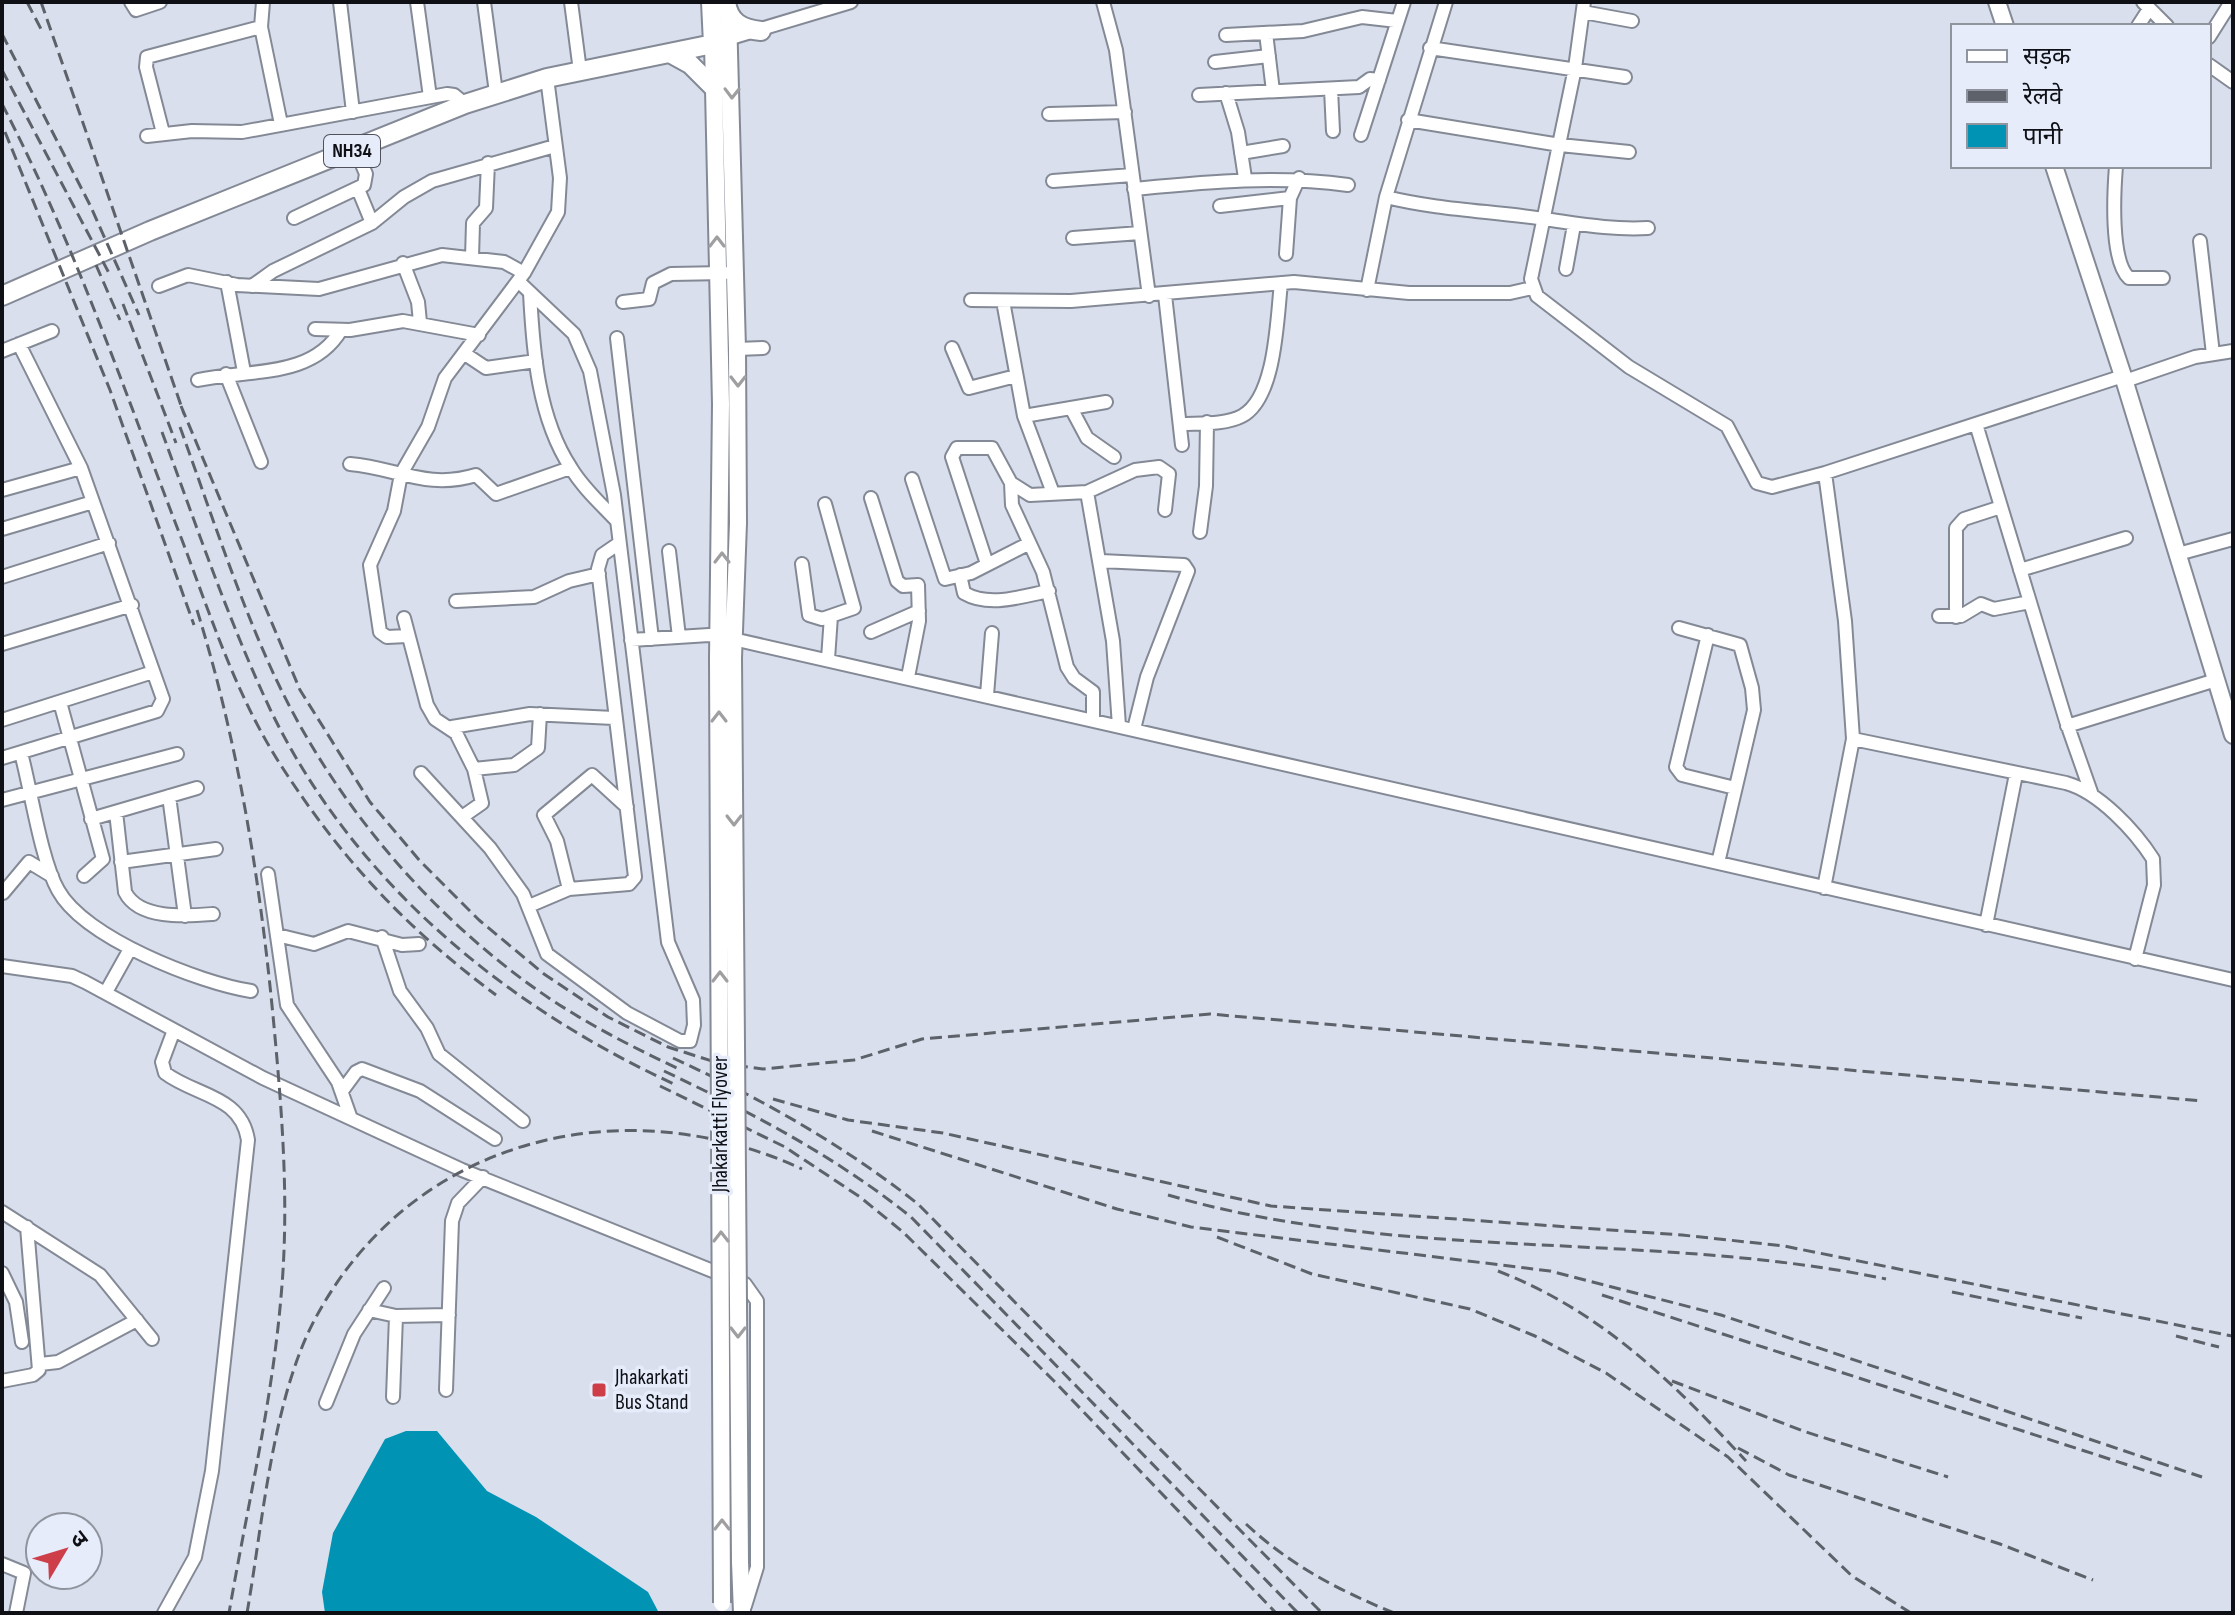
<svg xmlns="http://www.w3.org/2000/svg" width="2235" height="1615" font-family="'Sofia Sans Condensed','Noto Sans Devanagari',sans-serif">
<rect width="100%" height="100%" fill="#d9dfec"/>
<!-- water -->
<path fill="#0093b4" d="M 406,1431 L 437,1431 L 487,1491 L 536,1517 L 648,1592 L 659,1613 L 325,1613 L 322,1592 L 333,1533 L 385,1439 Z"/>
<g fill="none" stroke-linecap="round" stroke-linejoin="round">
<defs>
<path id="minor" d="M 131,2 L 136,10 L 160,2
M 263,2 L 261,27 L 281,124
M 340,2 L 353,112
M 417,2 L 430,97
M 484,2 L 496,93
M 571,2 L 580,71
M 1103,2 L 1116,50 L 1149,296
M 1584,2 L 1575,68 L 1531,279 L 1537,296 L 1629,367 L 1727,426 L 1757,483 L 1772,487 L 1825,473 L 2123,376
M 2143,2 L 2167,26
M 1583,12 L 1632,21
M 2138,26 L 2149,9
M 1266,33 L 1273,91
M 1226,35 L 1303,31 L 1362,17 L 1397,21
M 2209,37 L 2231,2
M 731,38 L 851,2
M 1430,48 L 1625,77
M 1215,62 L 1269,56
M 2209,65 L 2233,82
M 1331,89 L 1333,131
M 1226,93 L 1238,132 L 1245,178
M 1199,95 L 1359,87 L 1370,79 L 1379,80
M 1049,114 L 1125,112
M 1408,120 L 1560,145 L 1629,152
M 163,133 L 146,67 L 147,57 L 261,27
M 1361,135 L 1404,2
M 147,136 L 192,131 L 242,132 L 447,94 L 454,95 L 465,104
M 1241,153 L 1283,146
M 2116,166 C 2114,191 2110,261 2129,278 L 2163,278
M 1053,181 L 1132,175
M 358,189 L 372,223
M 1134,189 C 1207,182 1275,175 1348,185
M 1386,197 C 1439,210 1491,211 1544,219 C 1580,224 1611,230 1648,228
M 1220,206 L 1290,198
M 294,218 L 364,185 L 366,174 L 356,150
M 1073,238 L 1140,233
M 2200,241 L 2213,354
M 1286,254 L 1290,198 L 1299,178
M 472,258 L 473,223 L 486,208 L 488,163
M 403,263 L 418,302 L 420,322
M 1566,269 L 1574,225
M 227,282 L 244,372
M 159,286 L 188,275 L 237,285 L 319,289 L 442,255 L 504,262 L 524,273
M 252,286 L 273,271 L 372,223 L 404,197 L 432,181 L 555,146
M 1367,290 L 1386,197 L 1446,2
M 530,293 C 533,351 538,418 571,468 C 583,488 601,504 616,520
M 1165,295 L 1182,445
M 971,300 L 1071,301 L 1294,282 L 1409,293 L 1510,293 L 1532,288
M 1003,301 L 1024,416 L 1053,493
M 623,302 L 649,299 L 653,283 L 671,274 L 725,273
M 315,329 L 350,330 L 403,321 L 479,335
M 617,338 L 652,639
M 952,348 L 969,388 L 1016,376
M 737,349 L 763,348
M 2,351 L 52,331
M 465,354 L 486,368 L 536,361
M 226,374 L 261,462
M 198,380 C 249,369 312,379 341,330
M 2125,381 L 2195,357 L 2233,351
M 1071,408 L 1087,438 L 1114,457
M 1024,416 L 1106,402
M 1181,424 C 1199,423 1225,425 1242,416 C 1276,398 1277,318 1281,283
M 1976,424 L 2066,721 L 2092,795
M 350,464 C 397,468 427,490 476,475 L 496,494 L 570,468
M 1825,473 L 1845,621 L 1853,739
M 912,479 L 945,579 L 971,573 L 1028,544
M 1011,483 L 1012,505 L 1043,572 L 1067,667 L 1074,678 L 1093,692 L 1093,720
M 2,490 L 81,468
M 1087,492 L 1135,470 L 1159,467 L 1169,474 L 1165,510
M 871,498 L 897,581 L 903,586 L 918,585 L 919,621 L 908,677
M 2,529 L 93,502
M 1200,532 L 1206,486 L 1207,422
M 669,551 L 679,637
M 2178,554 L 2233,539
M 1101,561 L 1184,565 L 1188,571 L 1147,677 L 1134,729
M 802,564 L 809,615 L 822,619 L 854,608 L 825,504
M 987,564 L 952,457 L 957,448 L 992,448 L 1011,483 L 1030,495 L 1087,492 L 1113,641 L 1119,726
M 2020,570 L 2126,538
M 960,575 L 964,593 C 990,608 1022,596 1049,591
M 2,577 L 109,543
M 456,601 L 534,597 L 569,581 L 599,574
M 1939,616 L 1961,616 L 1981,604 L 1994,609 L 2030,602
M 1956,617 L 1956,528 L 1964,519 L 2001,507
M 404,618 L 427,705 L 435,719 L 456,733 L 474,769 L 482,803 L 462,817
M 1679,628 L 1740,645 L 1752,688 L 1754,710 L 1718,863
M 871,632 L 919,611
M 1708,635 L 1676,767 L 1682,775 L 1735,788
M 407,636 L 387,637 L 380,632 L 370,565 L 394,511 L 401,474 L 428,427 L 445,378 L 524,273 L 558,212 L 560,178 L 547,78
M 631,640 L 709,635 L 733,639 L 2233,980
M 2,644 L 132,605
M 828,659 L 831,616
M 987,695 L 992,633
M 60,702 L 103,859 L 84,876
M 2,720 L 153,672
M 2067,726 L 2216,680
M 452,727 L 530,714 L 614,718
M 21,753 C 31,790 41,860 58,890 C 84,938 200,983 251,991
M 2,758 L 157,711 L 163,699 L 81,468 L 19,344
M 474,769 L 514,765 L 538,748 L 540,714
M 421,773 L 490,848 L 523,894 L 547,954 L 627,1013 L 680,1041 L 690,1041 L 694,1025 L 693,1000 L 668,942 L 614,495 L 590,371 L 574,334 L 518,281
M 169,796 L 185,916
M 2,800 L 177,754
M 116,812 L 125,892 C 139,920 186,916 213,914
M 91,819 L 197,788
M 121,862 L 216,849
M 268,874 L 287,1005 L 338,1082 L 350,1116
M 1824,888 L 1853,739 L 2066,783 C 2099,792 2135,831 2153,859 L 2154,885 L 2135,959
M 569,889 L 557,841 L 544,815 L 592,775 L 627,807
M 3,893 L 29,862 L 52,876
M 529,906 L 569,889 L 629,884 L 635,877 L 598,569 L 602,555 L 618,544
M 1986,925 L 2016,774
M 277,935 L 314,944 L 348,931 L 402,945 L 419,944
M 382,937 L 400,991 L 427,1028 L 439,1054 L 523,1121
M 2,966 L 72,976 L 85,982 L 263,1078 L 462,1170 L 745,1284 L 757,1301 L 757,1567 L 745,1606
M 106,992 L 130,949
M 342,1091 L 356,1072 L 362,1069 L 420,1091 L 495,1139
M 2,1212 L 100,1275 L 152,1339
M 2,1273 L 16,1302 L 22,1342
M 369,1310 L 396,1316 L 449,1315
M 40,1364 L 58,1362 L 137,1320
M 2,1381 L 33,1375 L 39,1370 L 27,1227
M 446,1390 L 452,1221 L 458,1203 L 483,1177
M 393,1397 L 396,1316
M 326,1403 L 354,1334 L 384,1288
M 2,1564 L 24,1573 L 16,1613
M 164,1613 L 195,1557 L 212,1471 L 248,1140 C 241,1095 195,1096 165,1073 L 162,1062 L 174,1030"/>
<path id="major" d="M 1997,2 L 2005,26
M 728,15 L 737,349 L 738,523 L 733,658
M 713,44 L 721,404 L 718,659
M 2054,166 L 2123,376 L 2233,735
M 740,1562 L 742,1613"/>
<path id="highway" d="M 726,2 C 729,22 741,29 761,31
M 670,53 L 690,64 L 714,88
M 2,296 L 150,231 L 465,104 L 547,78 L 713,44 L 711,2"/>
</defs>
<!-- minor casing -->
<use href="#minor" stroke="#848996" stroke-width="16"/>
<!-- major casing -->
<use href="#major" stroke="#848996" stroke-width="20"/>
<!-- highway casing -->
<use href="#highway" stroke="#848996" stroke-width="22"/>
<!-- minor -->
<use href="#minor" stroke="#fff" stroke-width="12"/>
<!-- major -->
<use href="#major" stroke="#fff" stroke-width="16"/>
<!-- highway -->
<use href="#highway" stroke="#fff" stroke-width="18"/>
<!-- rail -->
<path stroke="#5d6169" stroke-width="3" stroke-dasharray="12 6" stroke-linecap="butt" d="M 27,2 L 41,29
M 41,2 L 184,414
M 2,34 L 90,205 L 139,315
M 2,70 L 110,275
M 2,104 C 75,244 125,393 182,540 C 211,617 237,698 282,767 C 343,861 406,928 496,995
M 5,132 L 110,390 L 194,625
M 96,265 L 120,320
M 123,304 L 176,443
M 181,406 L 300,690 L 370,802 L 420,861 L 479,920 L 544,974 L 608,1017 L 668,1047 L 718,1063 L 763,1069 L 854,1060 L 922,1039 L 1210,1014 L 2203,1101
M 180,427 C 209,507 235,588 270,666 C 326,791 421,907 533,987 C 579,1020 630,1046 681,1070
M 162,432 C 196,525 228,619 270,709 C 353,881 503,1005 674,1084
M 197,610 C 240,748 262,893 275,1037 C 283,1124 289,1210 281,1297 C 272,1403 247,1508 229,1613
M 673,1058 C 760,1098 842,1144 918,1204 L 1322,1613
M 664,1071 C 752,1113 835,1156 911,1217 L 1298,1613
M 660,1086 L 785,1147 L 860,1197 L 903,1232 L 1054,1381 L 1276,1613
M 773,1099 L 848,1120 L 943,1133 L 1271,1206 L 1682,1235 L 1784,1246 L 2232,1336
M 872,1131 L 1117,1209 L 1191,1227 L 1550,1271 L 1721,1315 L 2202,1477
M 1168,1195 C 1402,1263 1649,1230 1886,1279
M 1217,1237 L 1312,1274 L 1470,1309 L 1535,1336 L 1606,1373 L 1728,1457 L 1852,1576 L 1911,1613
M 1498,1271 C 1601,1311 1672,1381 1746,1461
M 1952,1292 L 2082,1318
M 1602,1295 L 2162,1476
M 2176,1336 L 2219,1347
M 1672,1381 L 1806,1432 L 1948,1477
M 1738,1448 L 1789,1475 L 2000,1544 L 2093,1580
M 1246,1524 C 1290,1565 1338,1590 1394,1613
M 247,1613 C 263,1522 272,1400 315,1319 C 411,1138 623,1086 802,1169"/>
<defs>
<path id="major-bridge" d="M 733,658 L 740,1562
M 718,659 L 722,1603"/>
</defs>
<!-- major-bridge casing -->
<use href="#major-bridge" stroke="#848996" stroke-width="20" stroke-linecap="butt"/>
<!-- major-bridge -->
<use href="#major-bridge" stroke="#fff" stroke-width="16"/>
</g>
<!-- one-way arrows -->
<defs><path id="oneway-chevron" d="M-2-3.5L2.5 0L-2 3.5" fill="none" stroke-width="1.6" stroke-linecap="round" stroke-linejoin="round" transform="scale(2)"/></defs>
<g stroke="#9f9fa1">
<use href="#oneway-chevron" transform="translate(732 93) rotate(91)"/>
<use href="#oneway-chevron" transform="translate(717 242) rotate(-90)"/>
<use href="#oneway-chevron" transform="translate(738 381) rotate(90)"/>
<use href="#oneway-chevron" transform="translate(722 558) rotate(-90)"/>
<use href="#oneway-chevron" transform="translate(719 717) rotate(-90)"/>
<use href="#oneway-chevron" transform="translate(734 820) rotate(90)"/>
<use href="#oneway-chevron" transform="translate(720 977) rotate(-90)"/>
<use href="#oneway-chevron" transform="translate(721 1237) rotate(-90)"/>
<use href="#oneway-chevron" transform="translate(738 1332) rotate(90)"/>
<use href="#oneway-chevron" transform="translate(722 1525) rotate(-90)"/>
</g>
<!-- markers -->
<rect fill="#ce3e49" stroke="#e6ecfa" stroke-width="3" x="591" y="1382" width="16" height="16" rx="4"/>
<g text-anchor="middle" dominant-baseline="central" stroke-width="7" stroke-linejoin="round" paint-order="stroke">
<!-- shield labels -->
<rect fill="#e6ecfa" stroke="#4f525a" stroke-width="2" x="324" y="135" width="56" height="32" rx="6"/>
<g font-size="20" font-weight="bold" fill="#0e1015">
<text x="352" y="151">NH34</text>
</g>
<!-- street labels -->
<g font-size="22" fill="#0e1015" stroke="#e6ecfa">
<text transform="translate(720 1124) rotate(-90)">Jhakarkatti Flyover</text>
</g>
<!-- poi labels -->
<g font-size="22" fill="#0e1015" stroke="#e6ecfa" text-anchor="start">
<text x="615" y="1377">Jhakarkati<tspan x="615" dy="25">Bus Stand</tspan></text>
</g>
</g>
<!-- border -->
<rect width="2235" height="1615" fill="none" stroke="#0e1015" stroke-width="8"/>
<!-- legend -->
<rect x="1951" y="24" width="260" height="144" fill="#e6ecfa" stroke="#90949e" stroke-width="2"/>
<rect x="1967" y="50" width="40" height="12" fill="#ffffff" stroke="#90949e" stroke-width="2"/>
<text x="2023" y="64" font-size="24" fill="#0e1015">सड़क</text>
<rect x="1967" y="90" width="40" height="12" fill="#5d6169" stroke="#90949e" stroke-width="2"/>
<text x="2023" y="104" font-size="24" fill="#0e1015">रेलवे</text>
<rect x="1967" y="124" width="40" height="24" fill="#0093b4" stroke="#90949e" stroke-width="2"/>
<text x="2023" y="144" font-size="24" fill="#0e1015">पानी</text>
<!-- north arrow -->
<g transform="translate(64 1551) rotate(52)"><circle r="38" fill="#e6ecfa" stroke="#90949e" stroke-width="2"/>
<path d="M0-6L14 30L0 20L-14 30Z" fill="#ce3e49"/>
<text y="-12" font-size="22" font-weight="bold" text-anchor="middle" fill="#0e1015">उ</text>
</g>
</svg>
